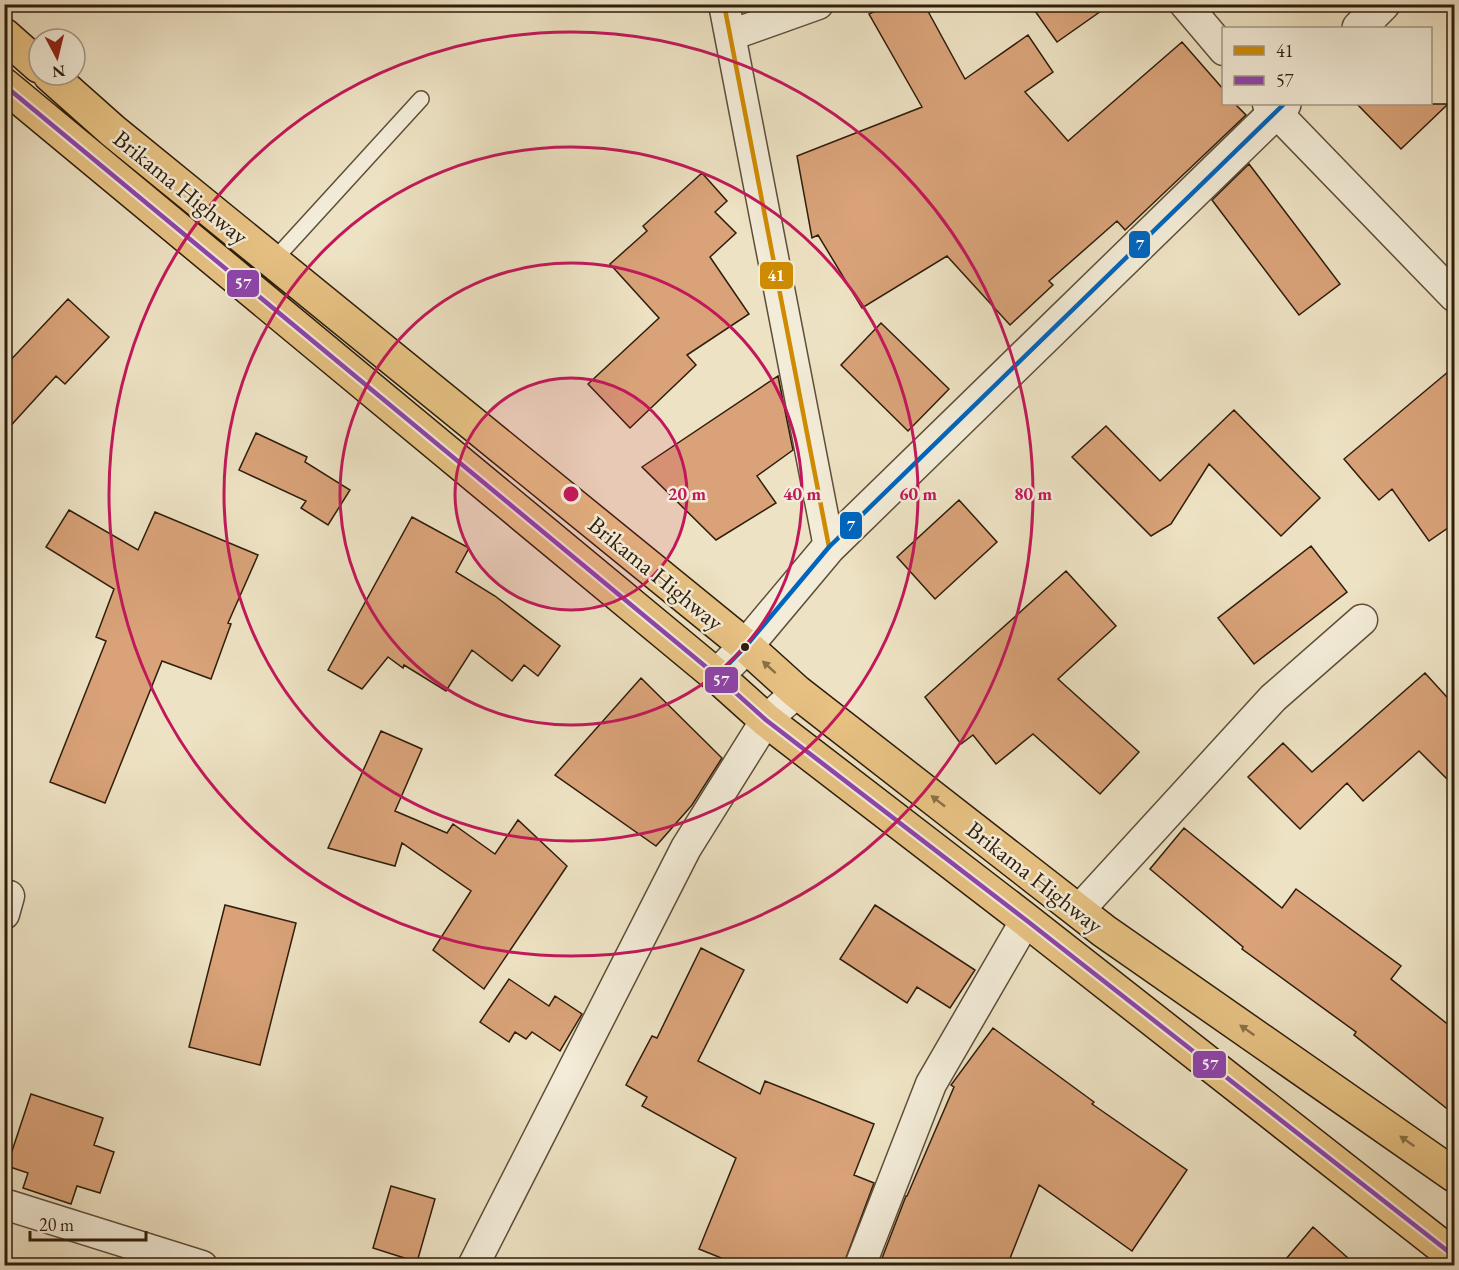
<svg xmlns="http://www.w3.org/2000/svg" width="1459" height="1270" font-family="'EB Garamond',serif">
<rect width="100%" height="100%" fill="#ede2c3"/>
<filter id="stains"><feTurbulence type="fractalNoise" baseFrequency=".00333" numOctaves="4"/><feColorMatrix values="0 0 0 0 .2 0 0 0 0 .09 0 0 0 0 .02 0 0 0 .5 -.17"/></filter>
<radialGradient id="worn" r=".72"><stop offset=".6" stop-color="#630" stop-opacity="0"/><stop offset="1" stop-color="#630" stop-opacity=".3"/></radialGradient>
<!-- building -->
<path fill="#d9a278" stroke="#2f1d0b" stroke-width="1.5" d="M 890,4 L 924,4 L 965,79 L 1028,35 L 1053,72 L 1025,92 L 1068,141 L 1182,42 L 1224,90 L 1224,104 L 1235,104 L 1246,115 L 1125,230 L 1117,221 L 1049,281 L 1053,285 L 1010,325 L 947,256 L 862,308 L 818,235 L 812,238 L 797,156 L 922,107 L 869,14 Z
M 1030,4 L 1111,4 L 1057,42 Z
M 1357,104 L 1448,104 L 1401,149 Z
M 1249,164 L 1340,284 L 1299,315 L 1212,200 Z
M 702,173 L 727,201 L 715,212 L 736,233 L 710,257 L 749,314 L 687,355 L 696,365 L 630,428 L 588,384 L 659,318 L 610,264 L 647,231 L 643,226 Z
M 68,299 L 109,337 L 65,384 L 56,376 L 4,433 L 4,367 Z
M 881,323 L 949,389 L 908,431 L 841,365 Z
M 1455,366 L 1455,523 L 1429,541 L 1392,489 L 1379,500 L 1344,459 Z
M 778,376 L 793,450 L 757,476 L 776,503 L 716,540 L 642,467 Z
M 1234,410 L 1320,498 L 1281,536 L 1209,464 L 1171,524 L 1151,536 L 1072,457 L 1106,426 L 1160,481 Z
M 256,433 L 307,457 L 305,462 L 350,490 L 328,525 L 301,508 L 306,501 L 239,470 Z
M 959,500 L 997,542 L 935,599 L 897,557 Z
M 69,510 L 138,550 L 155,512 L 258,555 L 228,623 L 231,624 L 211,679 L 162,661 L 105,803 L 50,782 L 106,641 L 96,637 L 114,589 L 46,547 Z
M 412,517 L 469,548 L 456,572 L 495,596 L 560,646 L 538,676 L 524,665 L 512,681 L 472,650 L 446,691 L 404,665 L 403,668 L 388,657 L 362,689 L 328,670 Z
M 1311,546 L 1347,592 L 1254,664 L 1218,618 Z
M 1066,571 L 1116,626 L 1058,679 L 1139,752 L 1100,794 L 1033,734 L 996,764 L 973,735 L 961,744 L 925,697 Z
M 1425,673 L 1455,706 L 1455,787 L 1419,751 L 1363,801 L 1347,783 L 1300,829 L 1248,777 L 1283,743 L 1312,772 Z
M 641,678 L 722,758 L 692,805 L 656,846 L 555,775 Z
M 381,731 L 422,749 L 395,811 L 447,833 L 453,824 L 495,854 L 518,820 L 567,866 L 484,989 L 433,950 L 471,891 L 402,843 L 395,866 L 328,848 Z
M 1184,828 L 1282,908 L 1296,889 L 1401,966 L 1391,979 L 1455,1030 L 1455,1115 L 1354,1035 L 1356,1032 L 1242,949 L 1243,947 L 1150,869 Z
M 225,905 L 296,923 L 260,1065 L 189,1047 Z
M 875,905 L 975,970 L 950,1008 L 917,987 L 907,1003 L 840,959 Z
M 701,948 L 744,970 L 698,1061 L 760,1094 L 765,1081 L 874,1124 L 854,1175 L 874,1183 L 843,1266 L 741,1266 L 699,1249 L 736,1158 L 642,1106 L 647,1097 L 626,1085 L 652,1036 L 657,1038 Z
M 509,979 L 549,1006 L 555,996 L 582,1014 L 560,1051 L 532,1032 L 526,1039 L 515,1032 L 509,1042 L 480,1022 Z
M 993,1028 L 1094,1102 L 1092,1104 L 1187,1170 L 1132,1251 L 1039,1185 L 1007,1266 L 879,1266 L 906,1196 L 907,1196 L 954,1087 L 951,1085 Z
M 31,1094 L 103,1118 L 94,1145 L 114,1152 L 100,1193 L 77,1186 L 71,1204 L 23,1188 L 28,1173 L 7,1166 Z
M 391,1186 L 435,1199 L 417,1262 L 373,1248 Z
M 1313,1227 L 1357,1266 L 1280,1266 Z"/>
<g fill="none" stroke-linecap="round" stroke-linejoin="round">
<defs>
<path id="service" d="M 273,261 L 421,99"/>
<path id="minor" d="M 724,4 L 829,547
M 1185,4 L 1224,50
M 731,35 L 818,4
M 1268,104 L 1454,296
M 1079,910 L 1273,698 L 1362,620
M 4,914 L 9,896
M 4,1204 L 202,1266
M 473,1266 L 686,848 L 766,720 L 797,692
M 860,1266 L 931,1084 L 1026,920"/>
<path id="tertiary" d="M 1359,28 L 1383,4
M 717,676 L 746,646 L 829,547 L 1284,104"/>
<path id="trunk" d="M 4,35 L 39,66
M 50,75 L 113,131 L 746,646 L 797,692 L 1104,931 L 1454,1175
M 4,85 L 717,676 L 766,720 L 1026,920 L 1454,1256"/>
</defs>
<!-- service casing -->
<use href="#service" stroke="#5e4e39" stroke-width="18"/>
<!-- minor casing -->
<use href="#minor" stroke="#5e4e39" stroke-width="33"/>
<!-- tertiary casing -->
<use href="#tertiary" stroke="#5e4e39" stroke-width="36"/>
<!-- trunk casing -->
<use href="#trunk" stroke="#2f1d0b" stroke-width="36"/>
<!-- service -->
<use href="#service" stroke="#f3ecd8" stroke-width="15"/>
<!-- minor -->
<use href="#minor" stroke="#f3ecd8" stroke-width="30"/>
<!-- tertiary -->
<use href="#tertiary" stroke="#f3ecd8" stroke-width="33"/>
<!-- trunk -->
<use href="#trunk" stroke="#e6c182" stroke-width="33"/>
<defs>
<path id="bus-1" d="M 724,4 L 829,547"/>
<path id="bus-2" d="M 4,85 L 717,676 L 766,720 L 1026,920 L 1454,1256"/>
<path id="bus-3" d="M 717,676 L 746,646 L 829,547 L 1284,104"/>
</defs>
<!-- bus-1 casing -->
<use href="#bus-1" stroke="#f3ecd8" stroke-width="9"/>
<!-- bus-2 casing -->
<use href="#bus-2" stroke="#f3ecd8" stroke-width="9"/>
<!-- bus-3 casing -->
<use href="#bus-3" stroke="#f3ecd8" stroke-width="9"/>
<!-- bus-1 -->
<use href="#bus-1" stroke="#cf8b02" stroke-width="4.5"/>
<!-- bus-2 -->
<use href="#bus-2" stroke="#8e44ad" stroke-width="4.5"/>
<!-- bus-3 -->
<use href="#bus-3" stroke="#0065bd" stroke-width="4.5"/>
</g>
<!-- one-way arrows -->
<defs><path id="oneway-solid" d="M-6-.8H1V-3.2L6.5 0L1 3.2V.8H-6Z" transform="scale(1.5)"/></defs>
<g fill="#8a6f46">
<use href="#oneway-solid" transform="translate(769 667) rotate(-138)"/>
<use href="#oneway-solid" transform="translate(938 801) rotate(-142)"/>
<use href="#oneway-solid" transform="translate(1247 1030) rotate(-145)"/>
<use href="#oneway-solid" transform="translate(1407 1141) rotate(-145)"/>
</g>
<!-- distance rings -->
<circle cx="571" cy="494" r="116" fill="#c2185b" fill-opacity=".12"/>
<g fill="none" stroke="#c2185b" stroke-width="3">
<circle cx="571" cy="494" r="116"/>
<circle cx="571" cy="494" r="231"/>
<circle cx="571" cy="494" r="347"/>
<circle cx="571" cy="494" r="462"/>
</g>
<!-- markers -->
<circle fill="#2f1d0b" stroke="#f3ecd8" stroke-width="2" cx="745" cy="647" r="5"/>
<g text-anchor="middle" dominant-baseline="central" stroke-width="5" stroke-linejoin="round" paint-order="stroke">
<!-- street labels -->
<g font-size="24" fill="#2f1d0b" stroke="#f3ecd8">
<text transform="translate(181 187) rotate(39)">Brikama Highway</text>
<text transform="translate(656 573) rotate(39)">Brikama Highway</text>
<text transform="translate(1035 877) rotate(38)">Brikama Highway</text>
</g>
</g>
<circle cx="571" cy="494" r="9" fill="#c2185b" stroke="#f3ecd8" stroke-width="3"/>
<g font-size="18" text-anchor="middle" font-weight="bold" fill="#c2185b" stroke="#f3ecd8" stroke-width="5" stroke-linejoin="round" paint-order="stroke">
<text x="687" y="500">20 m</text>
<text x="802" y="500">40 m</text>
<text x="918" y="500">60 m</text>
<text x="1033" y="500">80 m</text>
</g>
<g stroke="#f3ecd8" stroke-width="2">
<rect x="1128" y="230" width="23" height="29" rx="6" fill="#0065bd"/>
<rect x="759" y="261" width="35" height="29" rx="6" fill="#cf8b02"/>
<rect x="226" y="269" width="34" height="29" rx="6" fill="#8e44ad"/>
<rect x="839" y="511" width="24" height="29" rx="6" fill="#0065bd"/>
<rect x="704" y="666" width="35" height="28" rx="6" fill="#8e44ad"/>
<rect x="1192" y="1050" width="35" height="29" rx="6" fill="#8e44ad"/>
</g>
<g font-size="16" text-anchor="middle" font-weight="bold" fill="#fff">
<text x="1140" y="250">7</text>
<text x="776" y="281">41</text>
<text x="243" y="289">57</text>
<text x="851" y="531">7</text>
<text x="721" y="686">57</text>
<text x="1210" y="1070">57</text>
</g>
<!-- margin -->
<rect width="1459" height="1270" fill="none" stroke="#ede2c3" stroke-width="24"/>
<rect x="6" y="6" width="1447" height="1258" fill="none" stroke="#2f1d0b" stroke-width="3"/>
<rect x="12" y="12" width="1435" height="1246" fill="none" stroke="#2f1d0b" stroke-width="1.5"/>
<!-- legend -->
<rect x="1222" y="27" width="210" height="78" fill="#f3ecd8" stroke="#a59986" stroke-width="1.5"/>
<rect x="1234" y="46" width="30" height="9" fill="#cf8b02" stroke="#a59986" stroke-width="1.5"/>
<text x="1276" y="57" font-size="18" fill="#2f1d0b">41</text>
<rect x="1234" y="76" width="30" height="9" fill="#8e44ad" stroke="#a59986" stroke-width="1.5"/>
<text x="1276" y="87" font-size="18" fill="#2f1d0b">57</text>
<!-- north arrow -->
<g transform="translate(57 57) rotate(173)"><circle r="28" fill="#f3ecd8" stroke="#a59986" stroke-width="1.5"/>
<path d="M0-4.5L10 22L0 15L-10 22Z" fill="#8f2418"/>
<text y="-9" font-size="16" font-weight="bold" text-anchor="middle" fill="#2f1d0b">N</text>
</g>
<!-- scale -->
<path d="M30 1231v9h116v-9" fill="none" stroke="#2f1d0b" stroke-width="3"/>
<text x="39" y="1231" font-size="18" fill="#2f1d0b" stroke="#f3ecd8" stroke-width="4.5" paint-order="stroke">20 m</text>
<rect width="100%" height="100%" filter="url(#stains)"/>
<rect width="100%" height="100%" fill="url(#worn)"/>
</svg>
